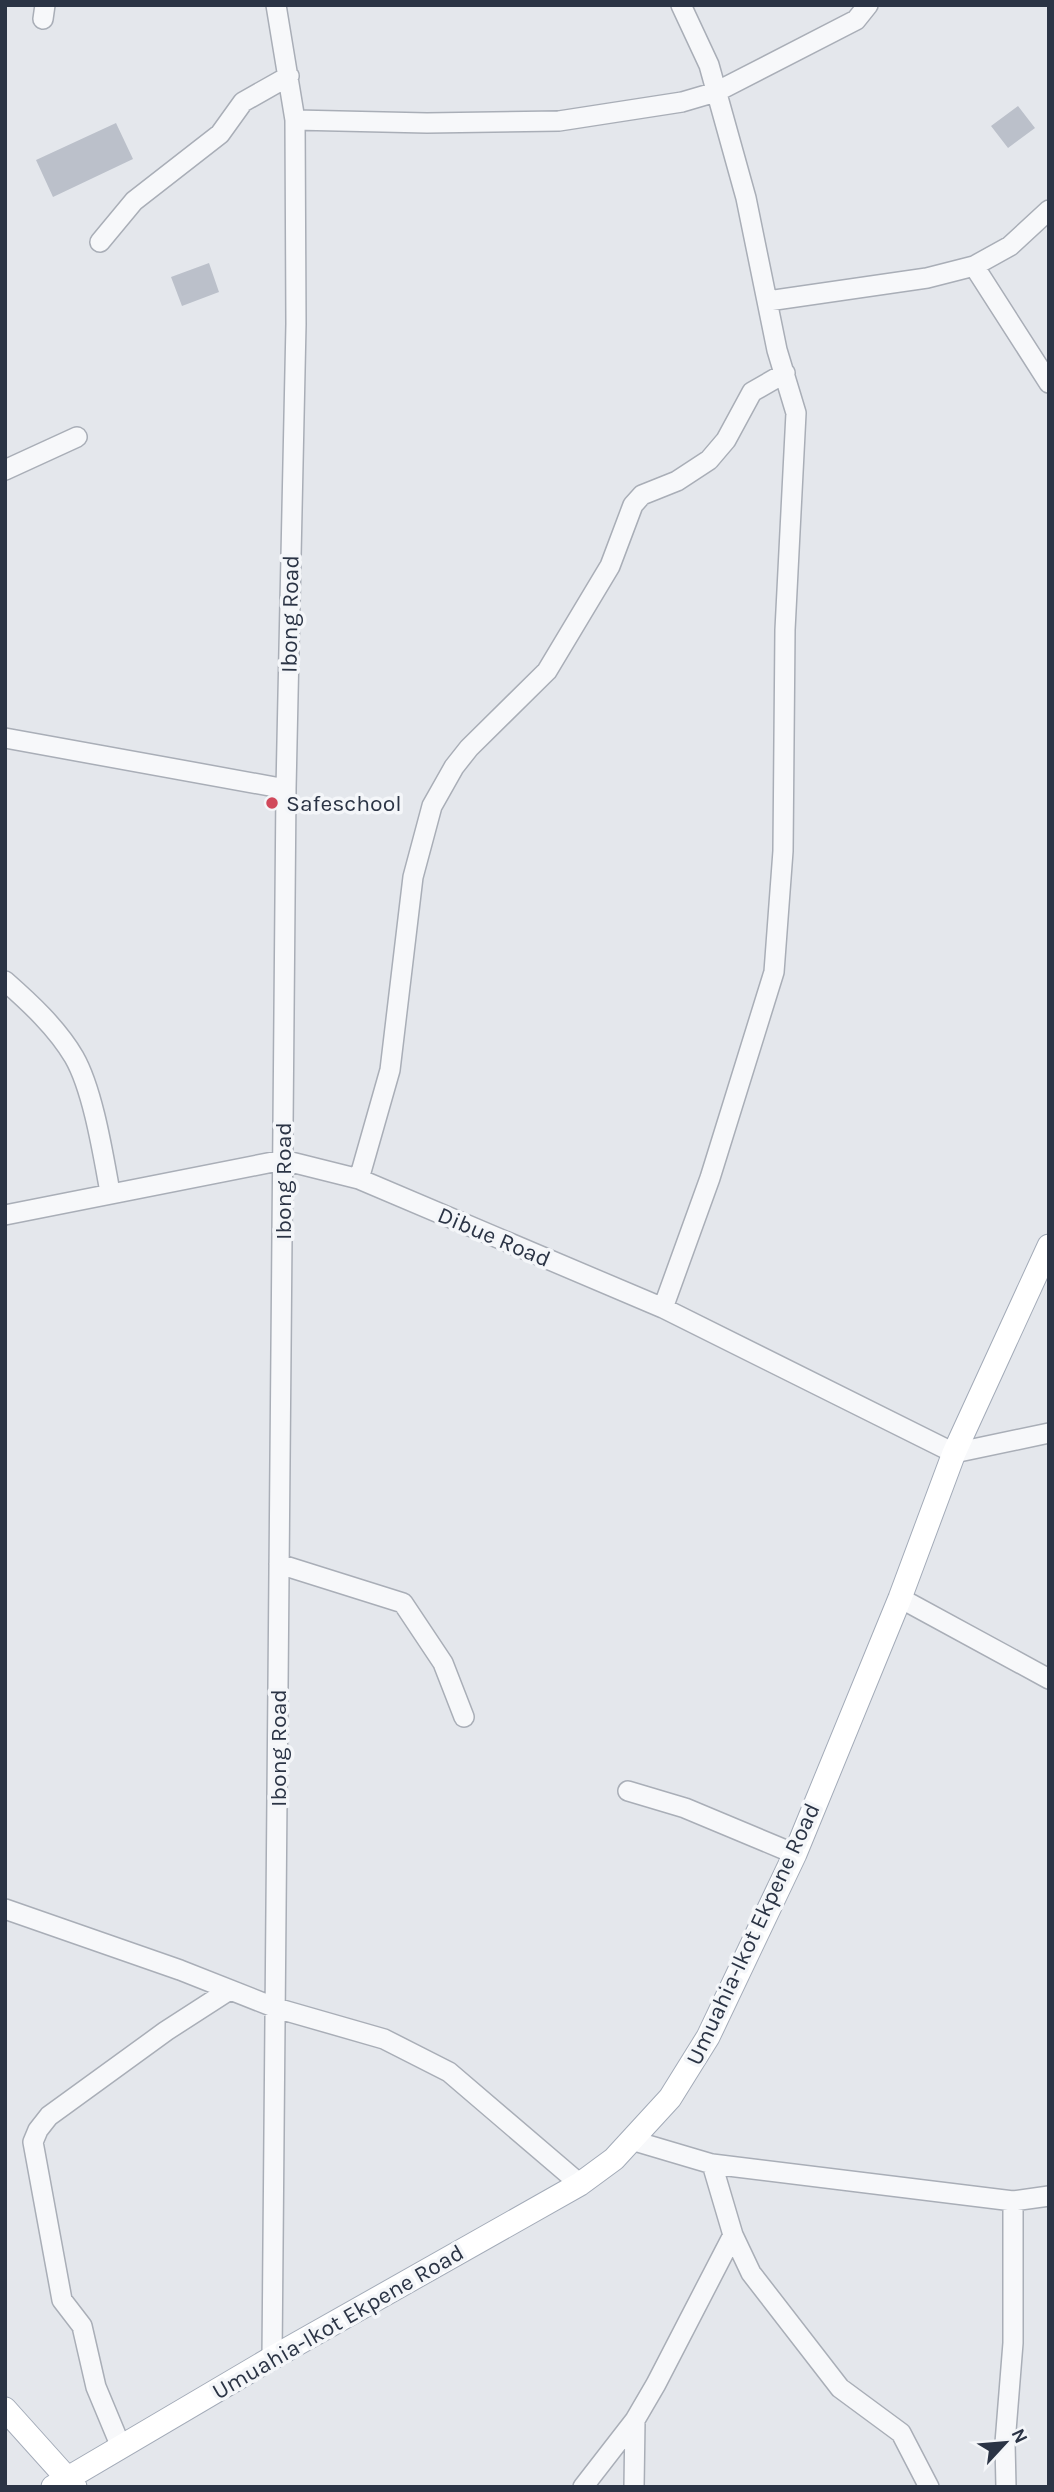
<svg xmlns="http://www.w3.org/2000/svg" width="1054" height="2492" font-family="Karla,sans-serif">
<rect width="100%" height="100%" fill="#e4e7ec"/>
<!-- building -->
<path fill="#bbc0ca" d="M 1018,106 L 1035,128 L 1008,148 L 991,126 Z
M 116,123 L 133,159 L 53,197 L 36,160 Z
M 209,263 L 219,292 L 182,306 L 171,277 Z"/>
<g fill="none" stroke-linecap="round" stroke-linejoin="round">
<defs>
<path id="minor" d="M 43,19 L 45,5
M 295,120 L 427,123 L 559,121 L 682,102 L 716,92 L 856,20 L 868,5
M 100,242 L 134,201 L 220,134 L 243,102 L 289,76
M 974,266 L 1049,383
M 768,301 L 927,278 L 974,266 L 1010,246 L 1049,210
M 5,470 L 77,437
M 5,738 L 286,789
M 5,981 C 30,1003 57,1028 74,1057 C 93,1090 103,1154 110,1192
M 359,1179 L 390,1070 L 413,877 L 432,806 L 454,767 L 469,748 L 547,671 L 610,566 L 633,505 L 642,495 L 677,481 L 709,460 L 726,440 L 752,392 L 785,373
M 5,1215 L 283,1160 L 359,1179 L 663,1308 L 954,1453 L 1049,1433
M 663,1308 L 710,1178 L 774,972 L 783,851 L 785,630 L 796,413 L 777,350 L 746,198 L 709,65 L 681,5
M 279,1564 L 403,1603 L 443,1663 L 464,1717
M 900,1598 L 1049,1679
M 628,1791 L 685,1808 L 795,1854
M 5,1909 L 180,1970 L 276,2008 L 384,2039 L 449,2072 L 580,2184
M 631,2140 L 712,2164 L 1013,2201 L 1049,2196
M 712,2164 L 733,2235 L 751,2273 L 840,2388 L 901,2433 L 929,2487
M 272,2358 L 286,789 L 296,324 L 295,120 L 276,5
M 121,2447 L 96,2387 L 82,2326 L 62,2300 L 33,2142 L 38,2130 L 49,2116 L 166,2031 L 228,1991
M 583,2487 L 635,2420 L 656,2384 L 733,2235
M 634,2487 L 635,2420
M 1006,2487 L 1005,2443 L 1013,2343 L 1013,2201"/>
<path id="major" d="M 5,2409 L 75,2487
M 53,2487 L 272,2358 L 580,2184 L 614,2159 L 670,2098 L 708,2037 L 795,1854 L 900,1598 L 954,1453 L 1049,1246"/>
</defs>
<!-- minor casing -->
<use href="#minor" stroke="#a9aeb7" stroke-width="22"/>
<!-- major casing -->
<use href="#major" stroke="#a3abb8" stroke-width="25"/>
<!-- minor -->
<use href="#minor" stroke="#f7f8fa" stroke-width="19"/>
<!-- major -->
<use href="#major" stroke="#fff" stroke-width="23"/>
</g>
<!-- markers -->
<circle fill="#d1495b" stroke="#f4f6f9" stroke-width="2.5" cx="272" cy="803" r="7"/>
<g text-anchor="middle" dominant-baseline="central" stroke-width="7" stroke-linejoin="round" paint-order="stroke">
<!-- street labels -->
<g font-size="23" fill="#2b3445" stroke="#f4f6f9">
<text transform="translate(290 614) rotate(-89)">Ibong Road</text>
<text transform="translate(283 1181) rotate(-90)">Ibong Road</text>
<text transform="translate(494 1237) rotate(23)">Dibue Road</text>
<text transform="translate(278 1748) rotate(-90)">Ibong Road</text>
<text transform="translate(753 1934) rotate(-65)">Umuahia-Ikot Ekpene Road</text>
<text transform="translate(338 2322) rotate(-30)">Umuahia-Ikot Ekpene Road</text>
</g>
<!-- poi labels -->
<g font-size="23" fill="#2b3445" stroke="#f4f6f9" text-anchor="start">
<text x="286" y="803">Safeschool</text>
</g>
</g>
<!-- border -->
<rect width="1054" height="2492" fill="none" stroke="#2b3445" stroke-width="14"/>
<!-- north arrow -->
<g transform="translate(1005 2443) rotate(64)" stroke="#f4f6f9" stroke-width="5" paint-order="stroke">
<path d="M0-5L12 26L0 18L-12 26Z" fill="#2b3445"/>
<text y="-10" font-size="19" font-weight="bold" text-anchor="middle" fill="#2b3445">N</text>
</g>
</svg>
